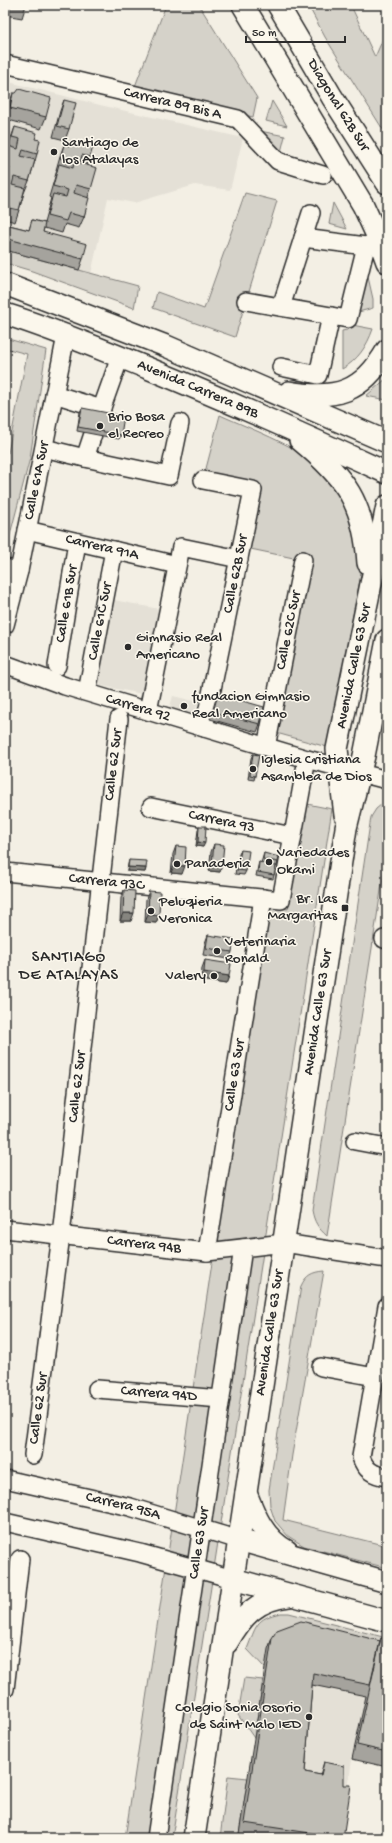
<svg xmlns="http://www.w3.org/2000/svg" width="392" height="1843" font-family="'Gochi Hand',sans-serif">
<rect width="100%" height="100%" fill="#f3efe4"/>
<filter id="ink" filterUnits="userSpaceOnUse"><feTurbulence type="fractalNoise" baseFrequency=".025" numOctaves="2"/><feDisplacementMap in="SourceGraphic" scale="8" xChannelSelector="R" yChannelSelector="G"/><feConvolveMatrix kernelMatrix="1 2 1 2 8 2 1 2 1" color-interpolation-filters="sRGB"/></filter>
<g filter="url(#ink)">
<!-- built -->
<path fill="#e4e0d6" d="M 5,81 L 100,105 L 243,138 L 230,190 L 195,185 L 134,203 L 108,198 L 91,274 L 5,250 Z
M 114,600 L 159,609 L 142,694 L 97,685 Z
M 173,696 L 198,702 L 194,716 L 169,710 Z
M 268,1649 L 376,1653 L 352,1759 L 341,1838 L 263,1838 L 239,1834 Z"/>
<!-- green -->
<path fill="#d5d2c9" stroke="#807e7a" d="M 166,5 L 199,5 L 257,98 L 253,117 L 134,89 Z
M 308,5 L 354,5 L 353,10 L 375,57 L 387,30 L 387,136 L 325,37 Z
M 272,101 L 287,126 L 266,121 Z
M 255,130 L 285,136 L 280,156 Z
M 245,193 L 277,201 L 235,337 L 153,308 L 157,292 L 204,309 Z
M 333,203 L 347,229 L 329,224 Z
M 5,250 L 138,286 L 134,308 L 32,271 L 5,263 Z
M 368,277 L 373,299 L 373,308 L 355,313 L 362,280 Z
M 352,325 L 373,329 C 367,346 358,360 342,369 L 342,331 L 347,330 Z
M 5,338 L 46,350 L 30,458 L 5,554 L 5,452 L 8,453 L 27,354 L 5,348 Z
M 387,378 L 387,400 L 366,396 Z
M 220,415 C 251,429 308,450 329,475 C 337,484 346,498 351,509 C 357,523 360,559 361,575 L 327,747 L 269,731 L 303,560 L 241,547 L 253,490 L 203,480 Z
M 307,804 L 332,809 L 172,1838 L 125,1838 L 266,906 L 288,909 Z
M 382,804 L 387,804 L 387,852 L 327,1236 C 318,1228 314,1222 312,1210 L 371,817 L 376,809 Z
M 324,1271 L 292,1455 L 283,1520 L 387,1546 L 387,1568 L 304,1546 L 288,1536 L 275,1521 L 270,1506 L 269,1490 L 301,1286 C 306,1275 312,1272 324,1271 Z
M 281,1613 L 289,1613 L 387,1638 L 387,1655 L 265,1668 L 247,1649 C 256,1627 255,1618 281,1613 Z
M 244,1678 L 263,1680 L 254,1738 L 238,1715 Z
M 228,1776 L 248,1778 L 239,1834 L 263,1838 L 220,1838 Z"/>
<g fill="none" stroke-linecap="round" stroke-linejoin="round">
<defs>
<g id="minor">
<path id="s1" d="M 5,64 L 238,119 L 278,161 L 323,175"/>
<path d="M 303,238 L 366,246 L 377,241"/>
<path d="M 246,301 L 348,319 L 366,246"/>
<path d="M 281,307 L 311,213"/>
<path d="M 281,367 L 318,375 L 331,316"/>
<path d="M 54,394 L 102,409"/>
<path d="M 99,416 L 120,357"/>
<path d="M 44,448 L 85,458 L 93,434"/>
<path d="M 85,458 L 169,476 L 180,423"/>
<path d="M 203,480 L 253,490 L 204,728"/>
<path id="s2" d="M 27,530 L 177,565"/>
<path d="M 5,568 L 19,571"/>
<path id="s3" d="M 5,625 L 19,571 L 66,336"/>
<path id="s4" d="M 5,664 L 65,686 L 307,759 L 387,780"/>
<path id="s5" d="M 57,666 L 77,542"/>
<path id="s6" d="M 87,692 L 114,550"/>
<path d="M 148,711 L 181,547 L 239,559"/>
<path id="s7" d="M 266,747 L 303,560"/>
<path id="s8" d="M 151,807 L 292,836"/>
<path id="s9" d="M 5,872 L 281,900 L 307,759"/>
<path d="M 384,939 L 387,940"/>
<path d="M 355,1141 L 387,1147"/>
<path id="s10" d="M 5,1229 L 207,1252 L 284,1243 L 387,1259"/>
<path id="s11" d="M 207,1252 L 263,898"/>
<path d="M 387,1306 L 361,1457 C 365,1470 373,1475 387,1477"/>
<path d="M 321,1367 L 375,1377"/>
<path id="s12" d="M 97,1389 L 221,1399"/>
<path id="s13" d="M 33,1455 L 61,1235 L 119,719"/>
<path id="s14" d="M 5,1479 L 130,1507 L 239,1540"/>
<path d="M 5,1522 L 140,1553 L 233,1579"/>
<path d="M 5,1689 L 20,1559"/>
<path id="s15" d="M 156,1838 L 243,1248"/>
</g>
<g id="major">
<path d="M 243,5 L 363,205 L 379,240 L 387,262"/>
<path id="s16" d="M 278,5 L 332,97 L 387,183"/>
<path d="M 5,284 L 166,346 L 387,442"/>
<path id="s17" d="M 5,314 C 54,329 102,350 150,369 C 230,402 309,437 387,473"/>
<path d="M 289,392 C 336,400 362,393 387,350"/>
<path d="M 300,440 C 346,478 364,503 368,563"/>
<path id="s18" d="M 345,815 L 337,749 L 387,506"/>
<path d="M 246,1493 C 255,1516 264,1538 287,1551"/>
<path d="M 239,1540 L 387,1582"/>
<path d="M 233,1579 L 387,1621"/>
<path d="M 227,1643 C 242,1616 257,1599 289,1596"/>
<path id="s19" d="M 194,1838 L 346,828 L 364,756 L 387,640"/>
</g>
</defs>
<!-- minor casing -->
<use href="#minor" stroke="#2b2b2b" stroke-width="20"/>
<!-- major casing -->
<use href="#major" stroke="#2b2b2b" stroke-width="24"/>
<!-- minor -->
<use href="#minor" stroke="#fbf7ec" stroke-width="17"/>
<!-- major -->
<use href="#major" stroke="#fbf7ec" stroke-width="21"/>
</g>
<!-- wall -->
<path fill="#a5a39d" stroke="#2b2b2b" d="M 5,5 L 26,5 L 22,18 L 5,15 Z
M 13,93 L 46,117 L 41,129 L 5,119 L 9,105 Z
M 64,100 L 69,129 L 65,140 L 53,137 L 60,111 Z
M 15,127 L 35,139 L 37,154 L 29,181 L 24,193 L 19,210 L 15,222 L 5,219 L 5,145 L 8,146 Z
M 71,141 L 90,157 L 87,166 L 91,189 L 88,197 L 84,217 L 79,228 L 65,224 L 62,233 L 44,228 L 43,232 L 83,259 L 79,270 L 5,250 L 5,224 L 29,230 L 32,220 L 44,223 L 51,198 L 49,197 L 57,170 L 56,170 L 60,156 L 64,145 L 69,146 Z
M 82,408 L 121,435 L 119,439 L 77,431 L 80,412 Z
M 218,694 L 260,724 L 257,732 L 210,719 L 215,702 Z
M 253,754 L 255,776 L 254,780 L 248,779 L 251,758 Z
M 199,826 L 203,847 L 196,846 L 198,830 Z
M 214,844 L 220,872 L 209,871 L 211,852 Z
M 176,846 L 182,874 L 171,873 L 173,854 Z
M 241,850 L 246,871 L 244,875 L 235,874 L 239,854 Z
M 264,853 L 278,862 L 277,866 L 276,866 L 274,875 L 273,879 L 256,876 L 258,866 L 259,862 L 261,863 Z
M 129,860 L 146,868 L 145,872 L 127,871 L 128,864 Z
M 124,890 L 131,921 L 120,921 L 121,898 Z
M 149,891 L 159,915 L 156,923 L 145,922 L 146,899 Z
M 208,935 L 232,952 L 229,959 L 203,955 L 205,943 Z
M 205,960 L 229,976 L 226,984 L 201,980 L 202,968 Z
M 272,1638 L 380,1641 L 381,1638 L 387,1640 L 387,1767 L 352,1759 L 366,1696 L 312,1685 L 305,1772 L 320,1775 L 324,1762 L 343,1838 L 263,1838 L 239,1834 L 268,1649 Z"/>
<!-- shaded-wall -->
<path fill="#86857f" stroke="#2b2b2b" d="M 198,842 L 205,843 L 203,847 L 196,846 Z
M 212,863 L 222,864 L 220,872 L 209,871 Z
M 174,865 L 185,866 L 182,874 L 171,873 Z
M 128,867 L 146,868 L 145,872 L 127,871 Z
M 123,913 L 134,913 L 131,921 L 120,921 Z
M 148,915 L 159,915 L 156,923 L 145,922 Z
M 204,972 L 229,976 L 226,984 L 201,980 Z"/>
<!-- building -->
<path fill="#c0beb6" stroke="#2b2b2b" d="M 19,89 L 51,98 L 46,117 L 10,108 L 13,93 L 16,93 Z
M 64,100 L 76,103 L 69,129 L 57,126 Z
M 15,127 L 37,133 L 35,139 L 40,140 L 37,154 L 23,150 L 21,156 L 35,160 L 29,181 L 14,177 L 12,185 L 25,188 L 19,210 L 5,207 L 5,176 L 7,177 L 10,168 L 5,167 L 5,145 L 18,149 L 20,139 L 12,137 Z
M 71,141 L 93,147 L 90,157 L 82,155 L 80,163 L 97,168 L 91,189 L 76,185 L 74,193 L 89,198 L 84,217 L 69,213 L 66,221 L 47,216 L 53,194 L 66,197 L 68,190 L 53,186 L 59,164 L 73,168 L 74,162 L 60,158 L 64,145 L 70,146 Z
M 32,220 L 45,223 L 43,232 L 87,244 L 83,259 L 5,238 L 5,224 L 29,230 Z
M 82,408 L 124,416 L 121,435 L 78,427 Z
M 218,694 L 264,707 L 260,724 L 213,712 Z
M 253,754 L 259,755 L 255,776 L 250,775 Z
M 199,826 L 206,826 L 205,843 L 198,842 Z
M 214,844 L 224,845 L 222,864 L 212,863 Z
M 176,846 L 186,847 L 185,866 L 174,865 Z
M 241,850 L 249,851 L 246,871 L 237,870 Z
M 264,853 L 279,857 L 278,862 L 263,859 Z
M 129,860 L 147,861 L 146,868 L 128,867 Z
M 259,862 L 276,866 L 274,875 L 258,872 Z
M 124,890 L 135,891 L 134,913 L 123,913 Z
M 149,891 L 160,892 L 159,915 L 148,915 Z
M 208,935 L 234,939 L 232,952 L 206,948 Z
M 205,960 L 231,964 L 229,976 L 204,972 Z
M 301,1621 L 380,1641 L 370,1685 L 313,1673 L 305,1772 L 321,1775 L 324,1762 L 344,1766 L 344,1785 L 351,1785 L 343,1838 L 244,1823 L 272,1638 L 277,1630 Z
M 381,1638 L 387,1640 L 387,1752 L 357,1745 Z"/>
</g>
<!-- markers -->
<g fill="#2b2b2b" stroke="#fbf7ec" stroke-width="1.5">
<circle cx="54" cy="152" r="4"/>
<circle cx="100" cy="426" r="4"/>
<circle cx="128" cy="647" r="4"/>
<circle cx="184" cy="706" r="4"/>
<circle cx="253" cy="769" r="4"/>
<circle cx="269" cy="862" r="4"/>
<circle cx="177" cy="864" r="4"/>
<rect x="341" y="904" width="8" height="8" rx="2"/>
<circle cx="151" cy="911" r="4"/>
<circle cx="217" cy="951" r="4"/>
<circle cx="214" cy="976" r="4"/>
<circle cx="309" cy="1717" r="4"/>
</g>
<g text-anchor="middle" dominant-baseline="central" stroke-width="3" stroke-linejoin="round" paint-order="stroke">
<!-- street labels -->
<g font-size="15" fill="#2b2b2b" stroke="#fbf7ec">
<text stroke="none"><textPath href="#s1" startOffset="172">Carrera 89 Bis A</textPath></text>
<text stroke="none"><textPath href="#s16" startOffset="117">Diagonal 62B Sur</textPath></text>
<text stroke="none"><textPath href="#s17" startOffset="207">Avenida Carrera 89B</textPath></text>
<text stroke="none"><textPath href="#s3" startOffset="148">Calle 61A Sur</textPath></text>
<text stroke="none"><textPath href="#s2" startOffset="77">Carrera 91A</textPath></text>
<text transform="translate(236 574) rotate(-79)">Calle 62B Sur</text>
<text stroke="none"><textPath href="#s5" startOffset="63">Calle 61B Sur</textPath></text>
<text stroke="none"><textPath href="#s6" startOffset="72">Calle 61C Sur</textPath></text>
<text stroke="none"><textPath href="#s7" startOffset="119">Calle 62C Sur</textPath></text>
<text stroke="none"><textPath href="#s18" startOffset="151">Avenida Calle 63 Sur</textPath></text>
<text stroke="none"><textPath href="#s4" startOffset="140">Carrera 92</textPath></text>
<text stroke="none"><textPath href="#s13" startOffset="695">Calle 62 Sur</textPath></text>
<text stroke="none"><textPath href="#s8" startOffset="72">Carrera 93</textPath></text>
<text stroke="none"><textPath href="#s9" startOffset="102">Carrera 93C</textPath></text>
<text stroke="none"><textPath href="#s19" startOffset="835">Avenida Calle 63 Sur</textPath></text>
<text stroke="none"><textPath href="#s11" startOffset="179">Calle 63 Sur</textPath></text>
<text stroke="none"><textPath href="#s13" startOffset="371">Calle 62 Sur</textPath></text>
<text stroke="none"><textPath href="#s10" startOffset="140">Carrera 94B</textPath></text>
<text stroke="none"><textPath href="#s19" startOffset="511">Avenida Calle 63 Sur</textPath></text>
<text stroke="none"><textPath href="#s12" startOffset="62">Carrera 94D</textPath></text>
<text stroke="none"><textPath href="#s13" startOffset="47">Calle 62 Sur</textPath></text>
<text stroke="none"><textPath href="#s14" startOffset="121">Carrera 95A</textPath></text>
<text stroke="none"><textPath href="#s15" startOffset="298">Calle 63 Sur</textPath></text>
</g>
<!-- poi labels -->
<g font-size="15" fill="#2b2b2b" stroke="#fbf7ec" text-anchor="start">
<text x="62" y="143">Santiago de<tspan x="62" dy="17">los Atalayas</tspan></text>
<text x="108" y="417">Brio Bosa<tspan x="108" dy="17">el Recreo</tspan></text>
<text x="136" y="638">Gimnasio Real<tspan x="136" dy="17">Americano</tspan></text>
<text x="192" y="697">fundacion Gimnasio<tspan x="192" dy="17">Real Americano</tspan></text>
<text x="261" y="760">Iglesia Cristiana<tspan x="261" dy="17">Asamblea de Dios</tspan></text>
<text x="277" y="853">Variedades<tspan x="277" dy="17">Okami</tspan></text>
<text x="185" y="864">Panaderia</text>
<text x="337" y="899" text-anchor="end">Br. Las<tspan x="337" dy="17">Margaritas</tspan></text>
<text x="159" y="902">Peluqieria<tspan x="159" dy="17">Veronica</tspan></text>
<text x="225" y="942">Veterinaria<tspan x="225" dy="17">Ronald</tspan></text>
<text x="206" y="976" text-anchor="end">Valery</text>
<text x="301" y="1708" text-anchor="end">Colegio Sonia Osorio<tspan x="301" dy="17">de Saint Malo IED</tspan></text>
</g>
<!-- neighbourhood labels -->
<g font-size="16" letter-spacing="1" fill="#2b2b2b" stroke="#fbf7ec">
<text x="69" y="958">SANTIAGO<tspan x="69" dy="18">DE ATALAYAS</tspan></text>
</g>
</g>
<!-- margin -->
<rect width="392" height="1843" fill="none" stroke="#fbf7ec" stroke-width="20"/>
<rect x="10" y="10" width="372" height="1823" fill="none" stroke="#2b2b2b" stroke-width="1.5" filter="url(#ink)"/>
<!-- scale -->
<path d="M246 36v6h99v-6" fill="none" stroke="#2b2b2b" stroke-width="2"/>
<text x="252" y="36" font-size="12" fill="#2b2b2b" stroke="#fbf7ec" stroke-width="3" paint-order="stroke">50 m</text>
</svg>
